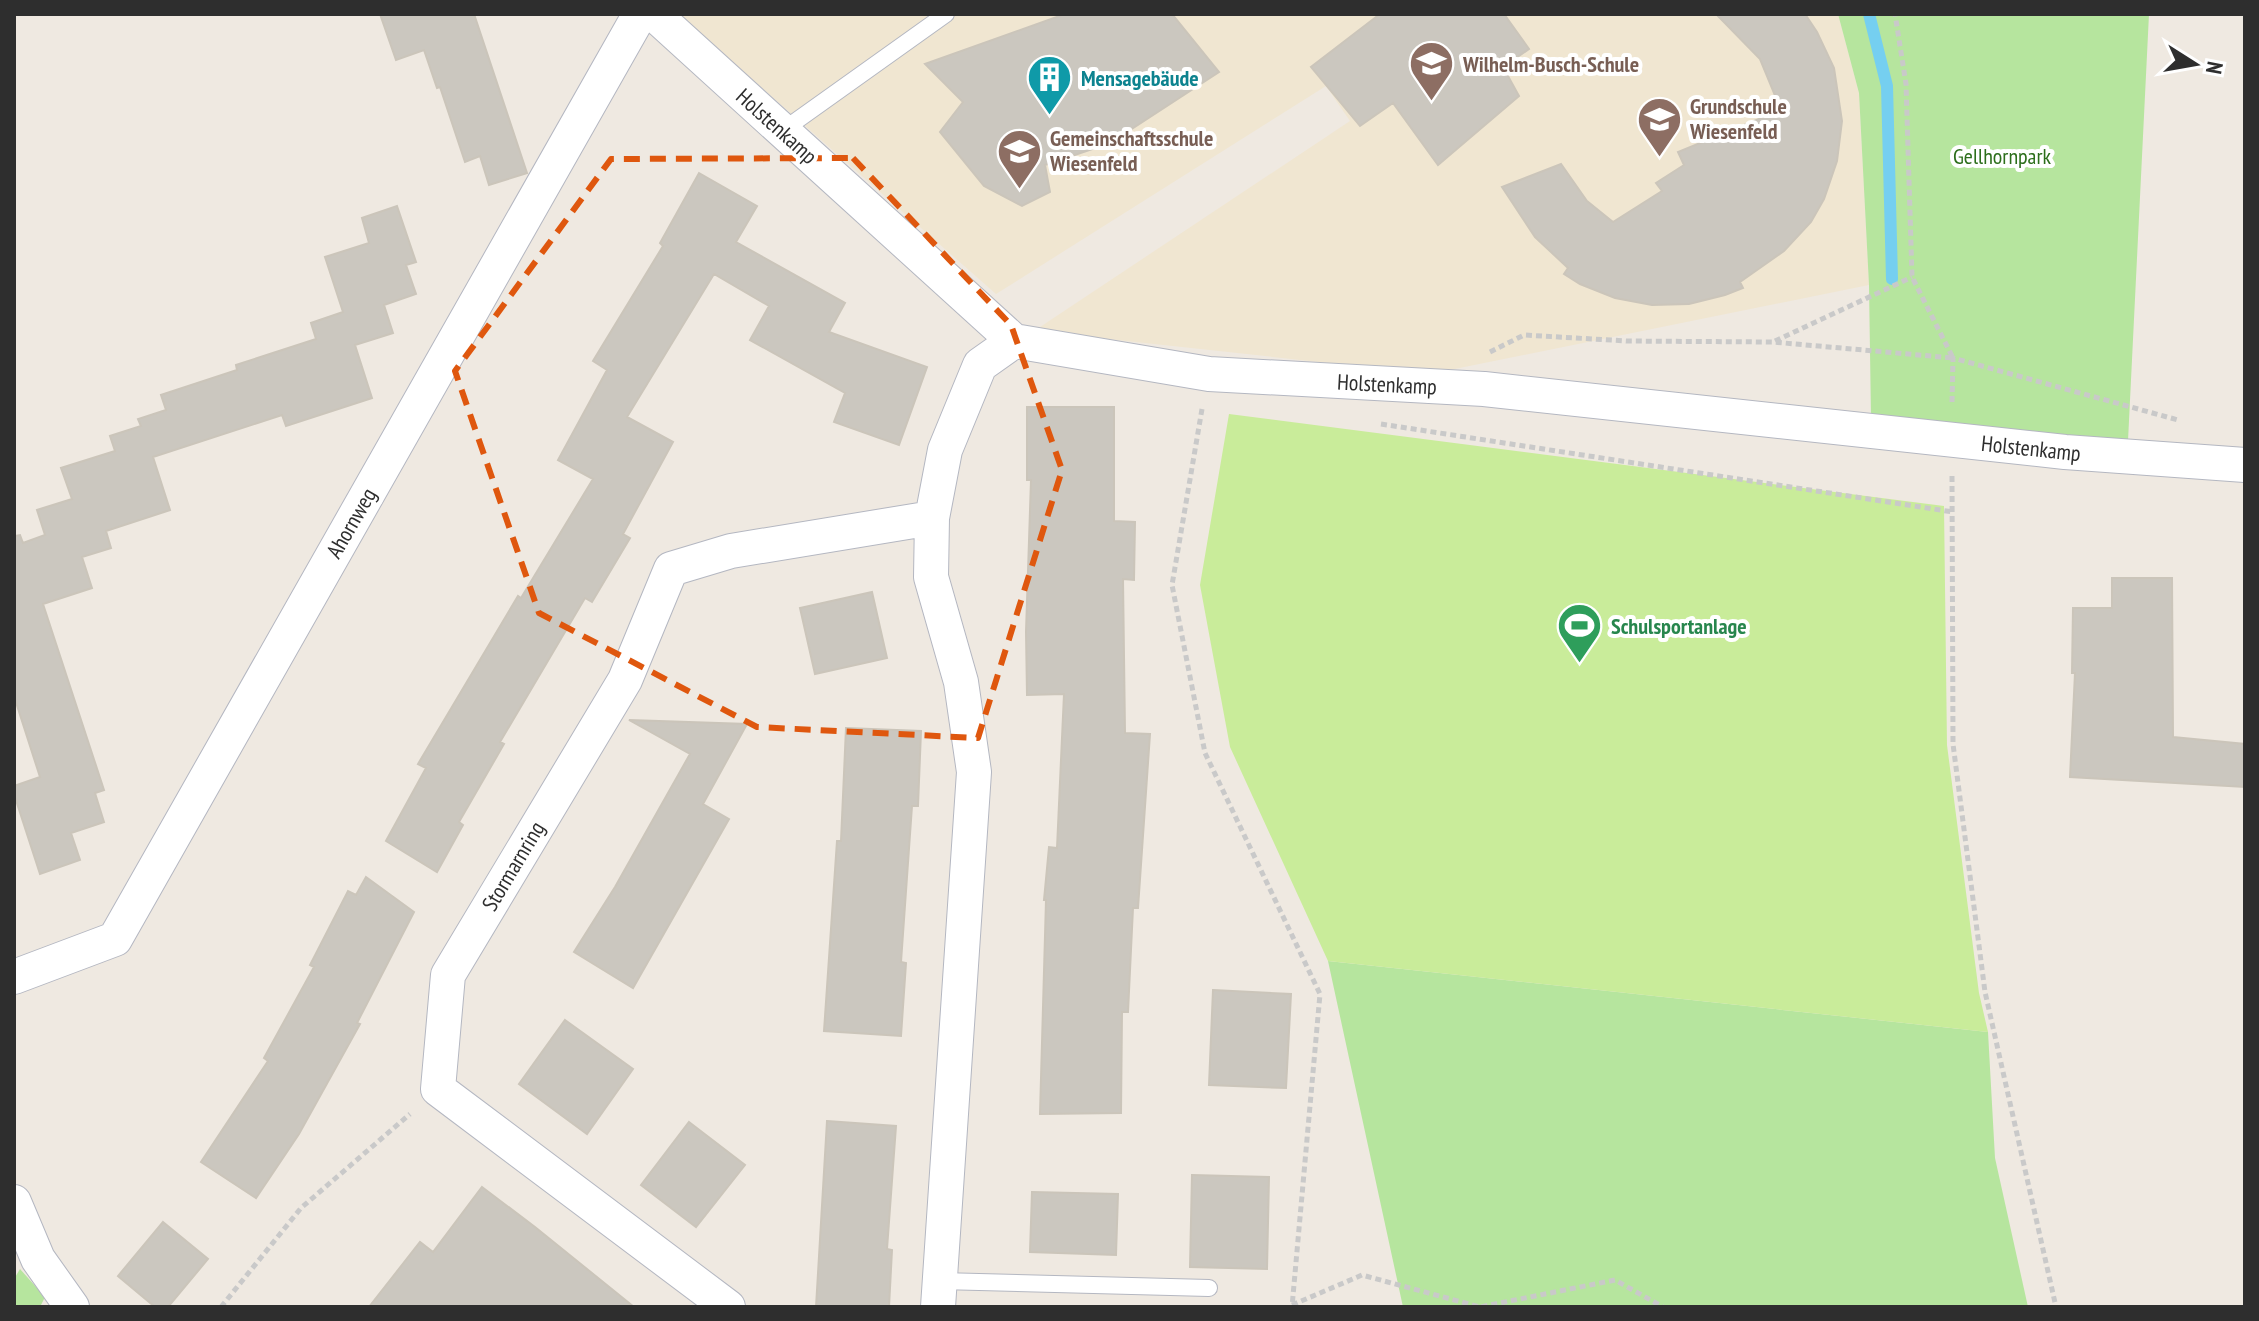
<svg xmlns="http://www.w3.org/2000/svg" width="2259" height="1321" font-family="'PT Sans Narrow',sans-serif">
<rect width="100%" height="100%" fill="#efe9e1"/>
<!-- education -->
<path fill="#f0e6d1" d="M 678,14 L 1838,14 L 1859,93 L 1869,285 L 1430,374 L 1034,331 L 1350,121 L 1326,86 L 996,294 Z"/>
<!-- green -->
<path fill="#b6e59e" d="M 1838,14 L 2149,14 L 2128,441 L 1871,418 L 1869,285 L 1859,93 Z
M 1328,961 L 1988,1032 L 1995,1158 L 2028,1307 L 1403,1307 Z
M 20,1269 L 45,1297 L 40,1307 L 14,1307 L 14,1279 Z"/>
<!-- pitch -->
<path fill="#c9ec9a" d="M 1229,414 L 1944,506 L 1947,745 L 1979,993 L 1988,1032 L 1328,961 L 1230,747 L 1200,585 Z"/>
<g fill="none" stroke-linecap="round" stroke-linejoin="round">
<!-- stream -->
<path stroke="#75cff0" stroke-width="12" d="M 1869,14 L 1887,86 L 1892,279"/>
</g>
<!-- building -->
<path fill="#cbc7bf" stroke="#cbc5ba" stroke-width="2" d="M 380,14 L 474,14 L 527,173 L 489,185 L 480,156 L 465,162 L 440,87 L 437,88 L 424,50 L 396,60 Z
M 1065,14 L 1172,14 L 1219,72 L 1110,143 L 1045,165 L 1050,192 L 1022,206 L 984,186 L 940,132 L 963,102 L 925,64 Z
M 1380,14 L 1504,14 L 1529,49 L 1503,67 L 1519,96 L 1438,165 L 1393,103 L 1360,126 L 1311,67 Z
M 1716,14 L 1805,14 L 1817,32 L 1834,68 L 1842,121 L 1837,161 L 1824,199 L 1811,222 L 1784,251 L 1740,282 L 1743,288 L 1725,295 L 1689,304 L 1652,305 L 1615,298 L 1580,284 L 1564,274 L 1568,268 L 1535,237 L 1502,187 L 1561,164 L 1587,201 L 1613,222 L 1662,191 L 1656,183 L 1684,165 L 1678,152 L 1781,110 L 1760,59 Z
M 699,173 L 757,206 L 736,242 L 845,303 L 829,332 L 927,367 L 899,445 L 834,422 L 845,393 L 750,340 L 769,306 L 714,274 L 627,417 L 673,442 L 623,534 L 630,538 L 592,602 L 585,598 L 500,742 L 504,744 L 459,822 L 463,825 L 437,872 L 386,841 L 426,768 L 418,764 L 518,596 L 521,598 L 593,479 L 558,460 L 607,370 L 593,361 L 663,246 L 660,243 Z
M 397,206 L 416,262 L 406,265 L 416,294 L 384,305 L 393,333 L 355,345 L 372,398 L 286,426 L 282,415 L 153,457 L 170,510 L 106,531 L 111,548 L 82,557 L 92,588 L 43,604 L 104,790 L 95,793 L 104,822 L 71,833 L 80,860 L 40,874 L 14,794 L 14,786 L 40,777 L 14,696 L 14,536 L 20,535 L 23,543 L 45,535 L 37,510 L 72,499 L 61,468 L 115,451 L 110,436 L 141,426 L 138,419 L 166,410 L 161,395 L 237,370 L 236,365 L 316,339 L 311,323 L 343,312 L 325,257 L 369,243 L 362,218 Z
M 1027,407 L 1114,407 L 1114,521 L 1135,522 L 1134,580 L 1123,579 L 1125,733 L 1150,734 L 1138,908 L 1133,908 L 1128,1012 L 1122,1012 L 1121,1113 L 1040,1114 L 1046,900 L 1044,900 L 1049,847 L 1057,848 L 1064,694 L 1027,695 L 1026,632 L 1031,480 L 1027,480 Z
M 2112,578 L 2172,578 L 2173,737 L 2245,744 L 2245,787 L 2070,777 L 2075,673 L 2072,673 L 2073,608 L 2112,608 Z
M 872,592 L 887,658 L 815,674 L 800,608 Z
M 629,720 L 747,724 L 703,804 L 729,819 L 633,988 L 574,952 L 615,887 L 690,754 Z
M 846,728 L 921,731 L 918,806 L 912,806 L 901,962 L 906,963 L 901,1036 L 824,1031 L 837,841 L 841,841 Z
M 366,877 L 414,912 L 357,1023 L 360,1024 L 299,1134 L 256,1198 L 201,1162 L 268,1061 L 264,1058 L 314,967 L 310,965 L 348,891 L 356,895 Z
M 1213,990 L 1291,994 L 1286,1088 L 1209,1085 Z
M 565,1020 L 633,1069 L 587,1134 L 519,1084 Z
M 827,1121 L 896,1126 L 887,1249 L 892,1250 L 889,1307 L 816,1307 Z
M 689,1122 L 745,1165 L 696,1227 L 641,1185 Z
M 1192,1175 L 1269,1177 L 1267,1269 L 1190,1267 Z
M 482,1187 L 535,1227 L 634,1307 L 369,1307 L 420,1242 L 433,1252 Z
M 1032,1192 L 1118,1194 L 1116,1255 L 1030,1252 Z
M 163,1222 L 208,1259 L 168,1307 L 155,1307 L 118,1276 Z"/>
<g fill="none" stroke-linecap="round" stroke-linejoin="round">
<defs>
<path id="service" d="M 782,131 L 946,14
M 940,1281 L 1209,1288"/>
<path id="minor" d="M 654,14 L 1014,341 L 1209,374 L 1484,389 L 2065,452 L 2245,465
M 14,977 L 115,939 L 640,14
M 14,1202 L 38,1259 L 72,1307
M 728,1307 L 438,1089 L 448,975 L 625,680 L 671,569 L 731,551 L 932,518
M 938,1307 L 974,772 L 961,682 L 931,577 L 932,518 L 945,450 L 980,365 L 1014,341"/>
</defs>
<!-- service casing -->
<use href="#service" stroke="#b4b7c1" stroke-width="18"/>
<!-- minor casing -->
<use href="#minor" stroke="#b4b7c1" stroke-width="36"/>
<!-- path -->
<path stroke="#c9c9c9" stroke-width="5" stroke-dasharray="6 4" stroke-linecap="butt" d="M 1775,341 L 1912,277
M 1490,352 L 1524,335 L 1627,341 L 1773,342 L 1953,358 L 1912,277 L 1906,84 L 1895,14
M 1952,402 L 1953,358 L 2178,420
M 1202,409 L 1172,585 L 1205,753 L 1320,994 L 1292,1307
M 1381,424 L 1953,512
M 1952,476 L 1953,744 L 1985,992 L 2056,1307
M 1292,1305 L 1362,1275 L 1480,1307 L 1615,1280 L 1663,1307
M 221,1307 L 301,1208 L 410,1114"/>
<!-- service -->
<use href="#service" stroke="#fff" stroke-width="16"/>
<!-- minor -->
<use href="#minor" stroke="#fff" stroke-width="34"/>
</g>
<!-- marked area -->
<path fill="none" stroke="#df570e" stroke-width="6" stroke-dasharray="16 10" stroke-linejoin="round" d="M 853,158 L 1011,325 L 1062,470 L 978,738 L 757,727 L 539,613 L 455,371 L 611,159 Z"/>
<!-- icons -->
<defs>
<symbol id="school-pin" viewBox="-11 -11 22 30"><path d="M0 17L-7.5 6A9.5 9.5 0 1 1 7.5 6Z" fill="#8d6e63" stroke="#fff"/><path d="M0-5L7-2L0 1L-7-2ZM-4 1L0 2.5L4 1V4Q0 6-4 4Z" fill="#fff"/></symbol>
<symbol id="building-pin" viewBox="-11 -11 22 30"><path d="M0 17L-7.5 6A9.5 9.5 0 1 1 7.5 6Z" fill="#0f9aa8" stroke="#fff"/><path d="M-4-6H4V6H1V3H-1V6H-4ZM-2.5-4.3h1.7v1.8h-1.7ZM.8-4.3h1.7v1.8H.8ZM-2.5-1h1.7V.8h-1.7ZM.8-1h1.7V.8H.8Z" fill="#fff"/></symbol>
<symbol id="stadium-pin" viewBox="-11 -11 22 30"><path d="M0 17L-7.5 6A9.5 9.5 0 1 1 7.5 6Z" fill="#2e9e5b" stroke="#fff"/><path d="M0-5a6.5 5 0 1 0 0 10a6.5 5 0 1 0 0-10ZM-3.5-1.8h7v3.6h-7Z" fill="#fff"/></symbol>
</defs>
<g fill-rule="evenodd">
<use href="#school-pin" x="1406" y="38" width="51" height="69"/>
<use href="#building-pin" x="1024" y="52" width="51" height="69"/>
<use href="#school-pin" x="1634" y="94" width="51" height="69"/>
<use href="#school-pin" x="994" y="126" width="51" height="69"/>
<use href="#stadium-pin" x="1554" y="600" width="51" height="69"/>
</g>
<g text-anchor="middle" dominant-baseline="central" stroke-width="8" stroke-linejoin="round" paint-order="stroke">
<!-- education labels -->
<g font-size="22" font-weight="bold" fill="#785e54" stroke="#fff" text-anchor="start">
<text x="1463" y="64">Wilhelm-Busch-Schule</text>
<text x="1690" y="106">Grundschule<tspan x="1690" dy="25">Wiesenfeld</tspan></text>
<text x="1050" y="138">Gemeinschaftsschule<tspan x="1050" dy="25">Wiesenfeld</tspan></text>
</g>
<!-- culture labels -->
<g font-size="22" font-weight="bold" fill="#0d838f" stroke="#fff" text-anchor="start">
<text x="1081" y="78">Mensagebäude</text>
</g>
<!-- street labels -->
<g font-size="22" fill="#2e2e2e" stroke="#fff">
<text transform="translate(777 126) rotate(42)">Holstenkamp</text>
<text transform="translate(1387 384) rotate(3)">Holstenkamp</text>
<text transform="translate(2031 448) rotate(6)">Holstenkamp</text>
<text transform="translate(351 523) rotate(-60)">Ahornweg</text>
<text transform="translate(513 866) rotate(-59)">Stormarnring</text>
</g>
<!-- park labels -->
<g font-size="22" fill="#2c6e1b" stroke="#fff">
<text x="2002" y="156">Gellhornpark</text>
</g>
<!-- leisure labels -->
<g font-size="22" font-weight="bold" fill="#27864d" stroke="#fff" text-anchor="start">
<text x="1611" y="626">Schulsportanlage</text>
</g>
</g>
<!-- border -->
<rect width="2259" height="1321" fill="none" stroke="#2e2e2e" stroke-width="32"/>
<!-- north arrow -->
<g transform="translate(2195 64) rotate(101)" stroke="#ffffff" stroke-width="6" paint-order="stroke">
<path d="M0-6L14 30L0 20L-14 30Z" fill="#2e2e2e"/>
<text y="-12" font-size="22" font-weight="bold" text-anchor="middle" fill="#2e2e2e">N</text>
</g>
</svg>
